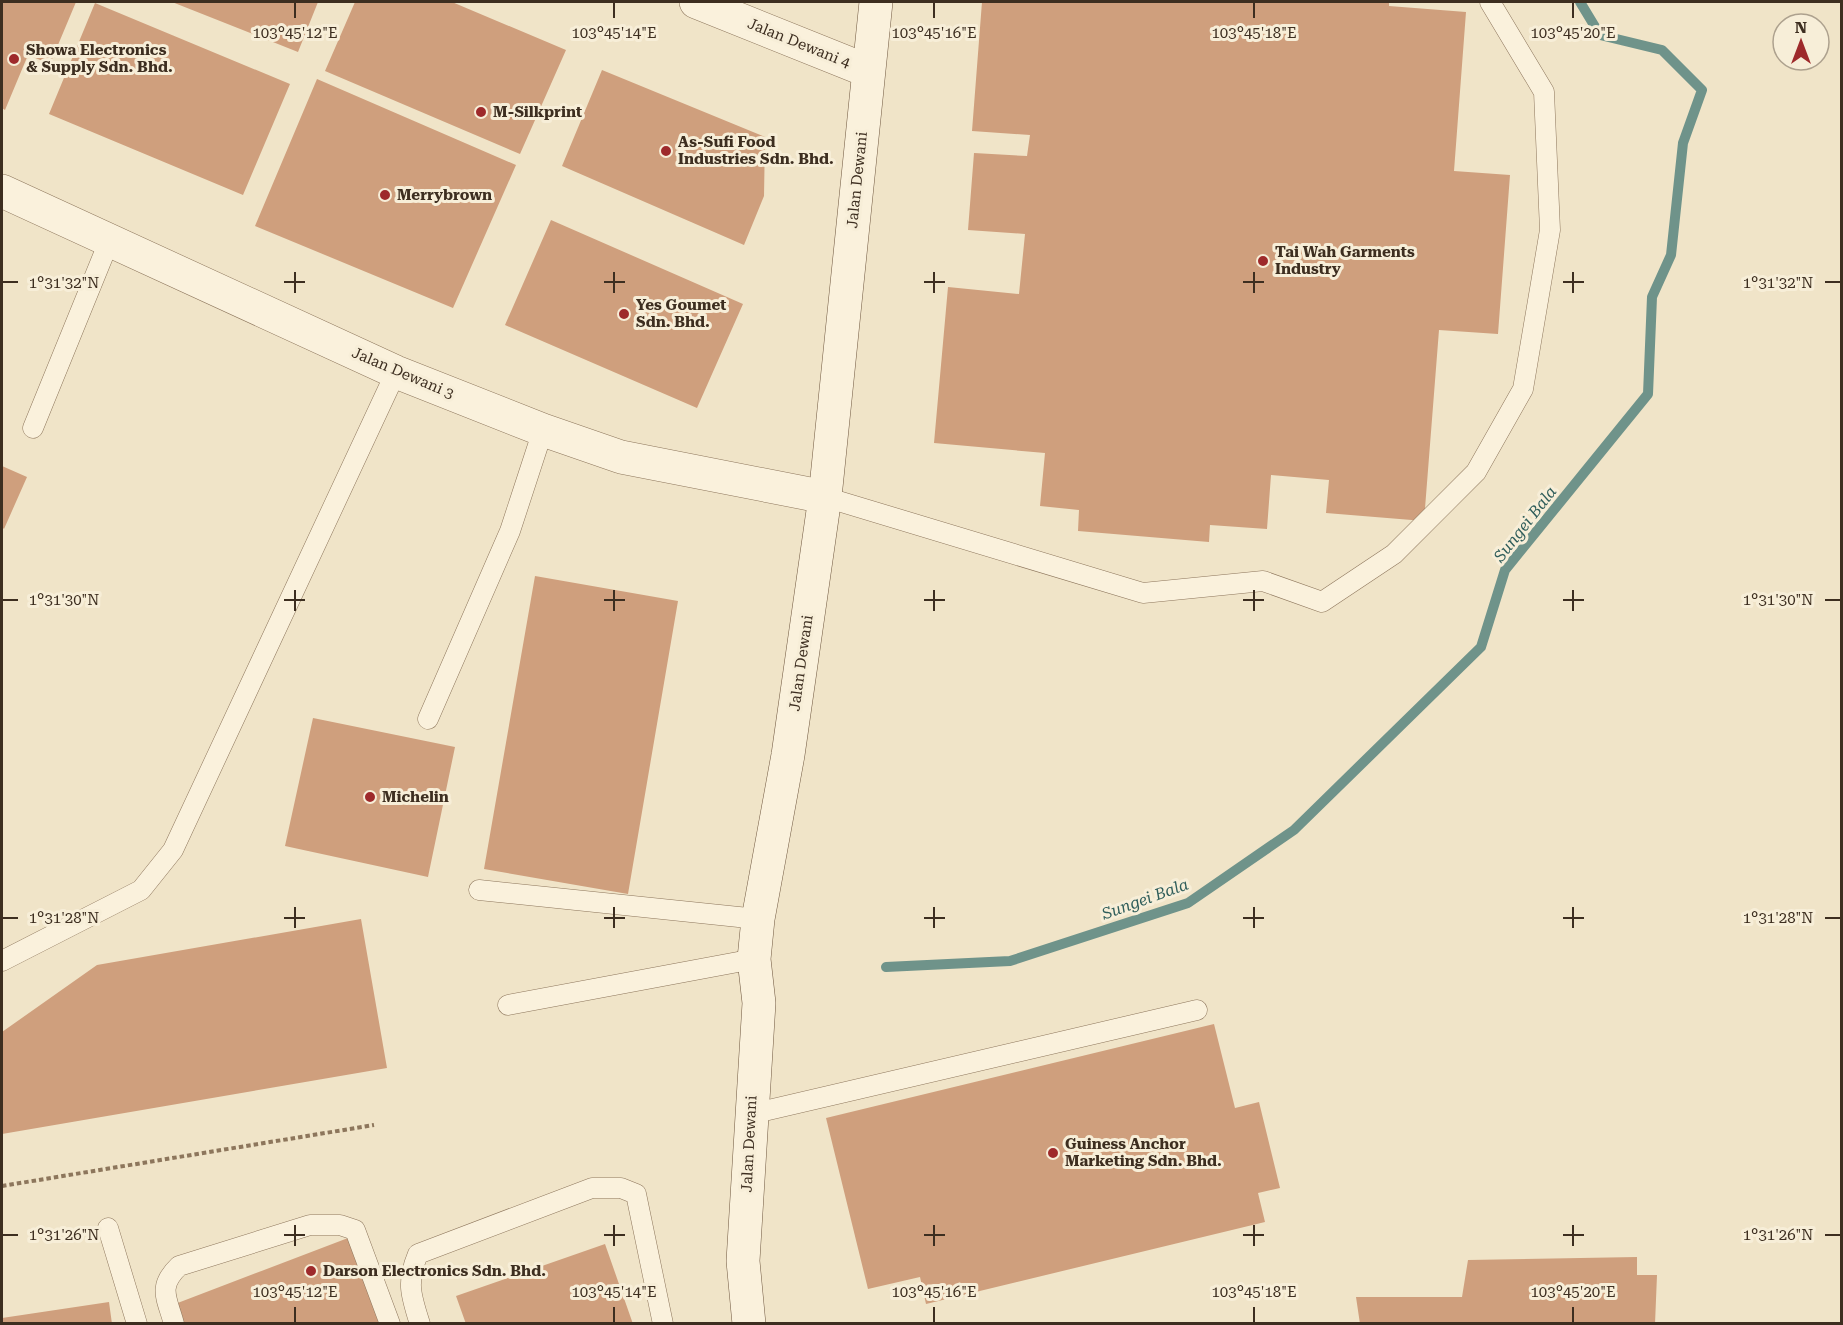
<svg xmlns="http://www.w3.org/2000/svg" width="1843" height="1325" font-family="'Roboto Serif',serif">
<rect width="100%" height="100%" fill="#f0e4c8"/>
<g fill="none" stroke-linecap="round" stroke-linejoin="round">
<!-- stream -->
<path stroke="#6f938a" stroke-width="10" d="M 886,967 L 1010,961 L 1188,903 L 1294,830 L 1481,647 L 1505,570 L 1648,394 L 1652,297 L 1671,255 L 1683,143 L 1702,90 L 1662,50 L 1600,35 L 1580,2"/>
</g>
<!-- building -->
<path fill="#cf9f7d" d="M 2,2 L 76,2 L 50,64 L 28,55 L 5,110 L 2,108 Z
M 172,2 L 318,2 L 298,52 Z
M 355,2 L 452,2 L 566,50 L 520,154 L 325,71 Z
M 982,2 L 1389,2 L 1389,6 L 1466,12 L 1454,171 L 1510,175 L 1498,334 L 1439,330 L 1424,521 L 1326,513 L 1329,480 L 1271,475 L 1267,529 L 1210,525 L 1209,542 L 1078,531 L 1079,510 L 1040,506 L 1045,453 L 934,443 L 948,287 L 1019,294 L 1025,234 L 968,230 L 974,153 L 1027,156 L 1030,135 L 972,131 Z
M 95,3 L 290,84 L 243,195 L 49,114 Z
M 602,70 L 765,137 L 764,196 L 744,245 L 562,166 Z
M 317,79 L 516,165 L 453,308 L 255,226 Z
M 551,220 L 743,304 L 697,408 L 505,325 Z
M 2,466 L 27,477 L 4,529 L 2,527 Z
M 535,576 L 678,601 L 628,894 L 484,869 Z
M 313,718 L 455,747 L 428,877 L 285,846 Z
M 361,919 L 387,1068 L 2,1134 L 2,1032 L 97,965 Z
M 1214,1024 L 1235,1108 L 1259,1102 L 1280,1188 L 1258,1193 L 1265,1222 L 926,1304 L 920,1277 L 868,1289 L 826,1118 Z
M 348,1238 L 381,1324 L 182,1324 L 175,1304 Z
M 605,1244 L 633,1324 L 466,1324 L 456,1296 Z
M 1637,1257 L 1637,1275 L 1657,1275 L 1655,1324 L 1360,1324 L 1356,1297 L 1462,1297 L 1468,1260 Z
M 109,1302 L 112,1324 L 2,1324 L 2,1318 Z"/>
<g fill="none" stroke-linecap="round" stroke-linejoin="round">
<defs>
<path id="lane" d="M 33,428 L 110,239
M 825,497 L 1143,593 L 1263,581 L 1322,602 L 1394,554 L 1476,472 L 1523,389 L 1550,230 L 1544,92 L 1490,2
M 428,719 L 510,531 L 543,430
M 479,890 L 758,919
M 2,961 L 141,890 L 173,850 L 396,372
M 508,1005 L 754,959
M 751,1114 L 1197,1010
M 108,1228 L 137,1324
M 174,1324 C 167,1298 157,1287 179,1266 L 310,1225 L 340,1225 L 355,1230 L 390,1324
M 420,1324 C 411,1296 406,1282 418,1254 L 592,1188 L 621,1188 L 636,1194 L 663,1324"/>
<path id="street" d="M 696,2 L 868,71
M 2,191 L 396,372 L 543,430 L 621,457 L 825,497"/>
<path id="secondary" d="M 749,1324 L 743,1261 L 759,1003 L 754,959 L 758,919 L 788,755 L 825,497 L 876,2"/>
</defs>
<!-- lane casing -->
<use href="#lane" stroke="#8d765c" stroke-width="21"/>
<!-- street casing -->
<use href="#street" stroke="#8d765c" stroke-width="34"/>
<!-- secondary casing -->
<use href="#secondary" stroke="#6f573f" stroke-width="34"/>
<!-- path -->
<path stroke="#8d765c" stroke-width="4" stroke-dasharray="4.5 3" stroke-linecap="butt" d="M 2,1186 L 374,1125"/>
<!-- lane -->
<use href="#lane" stroke="#faf1dc" stroke-width="20"/>
<!-- street -->
<use href="#street" stroke="#faf1dc" stroke-width="33"/>
<!-- secondary -->
<use href="#secondary" stroke="#faf1dc" stroke-width="33"/>
</g>
<!-- ticks -->
<path fill="none" stroke="#3d2e20" stroke-width="2" d="M 295,3 L 295,18M 614,3 L 614,18M 934,3 L 934,18M 1254,3 L 1254,18M 1573,3 L 1573,18M 295,272 L 295,293M 614,272 L 614,293M 934,272 L 934,293M 1254,272 L 1254,293M 1573,272 L 1573,293M 3,282 L 18,282M 284,282 L 305,282M 604,282 L 625,282M 924,282 L 945,282M 1243,282 L 1264,282M 1563,282 L 1584,282M 1825,282 L 1840,282M 295,590 L 295,611M 614,590 L 614,611M 934,590 L 934,611M 1254,590 L 1254,611M 1573,590 L 1573,611M 3,600 L 18,600M 284,600 L 305,600M 604,600 L 625,600M 924,600 L 945,600M 1243,600 L 1264,600M 1563,600 L 1584,600M 1825,600 L 1840,600M 295,907 L 295,928M 614,907 L 614,928M 934,907 L 934,928M 1254,907 L 1254,928M 1573,907 L 1573,928M 3,918 L 18,918M 284,918 L 305,918M 604,918 L 625,918M 924,918 L 945,918M 1243,918 L 1264,918M 1563,918 L 1584,918M 1825,918 L 1840,918M 295,1225 L 295,1246M 614,1225 L 614,1246M 934,1225 L 934,1246M 1254,1225 L 1254,1246M 1573,1225 L 1573,1246M 3,1235 L 18,1235M 284,1235 L 305,1235M 604,1235 L 625,1235M 924,1235 L 945,1235M 1243,1235 L 1264,1235M 1563,1235 L 1584,1235M 1825,1235 L 1840,1235M 295,1307 L 295,1322M 614,1307 L 614,1322M 934,1307 L 934,1322M 1254,1307 L 1254,1322M 1573,1307 L 1573,1322"/>
<!-- markers -->
<g fill="#9e2a2b" stroke="#f7eed8" stroke-width="2">
<circle cx="14" cy="59" r="6"/>
<circle cx="481" cy="112" r="6"/>
<circle cx="666" cy="151" r="6"/>
<circle cx="385" cy="195" r="6"/>
<circle cx="1263" cy="261" r="6"/>
<circle cx="624" cy="314" r="6"/>
<circle cx="370" cy="797" r="6"/>
<circle cx="1053" cy="1153" r="6"/>
<circle cx="311" cy="1271" r="6"/>
</g>
<g text-anchor="middle" dominant-baseline="central" stroke-width="6" stroke-linejoin="round" paint-order="stroke">
<!-- street labels -->
<g font-size="15" fill="#3d2e20" stroke="#f7eed8">
<text transform="translate(799 43) rotate(22)">Jalan Dewani 4</text>
<text transform="translate(857 180) rotate(-84)">Jalan Dewani</text>
<text transform="translate(403 373) rotate(23)">Jalan Dewani 3</text>
<text transform="translate(801 663) rotate(-82)">Jalan Dewani</text>
<text transform="translate(749 1144) rotate(-87)">Jalan Dewani</text>
</g>
<!-- poi labels -->
<g font-size="15" font-weight="bold" fill="#3d2e20" stroke="#f7eed8" text-anchor="start">
<text x="26" y="50">Showa Electronics<tspan x="26" dy="17">&amp; Supply Sdn. Bhd.</tspan></text>
<text x="493" y="112">M-Silkprint</text>
<text x="678" y="142">As-Sufi Food<tspan x="678" dy="17">Industries Sdn. Bhd.</tspan></text>
<text x="397" y="195">Merrybrown</text>
<text x="1275" y="252">Tai Wah Garments<tspan x="1275" dy="17">Industry</tspan></text>
<text x="636" y="305">Yes Goumet<tspan x="636" dy="17">Sdn. Bhd.</tspan></text>
<text x="382" y="797">Michelin</text>
<text x="1065" y="1144">Guiness Anchor<tspan x="1065" dy="17">Marketing Sdn. Bhd.</tspan></text>
<text x="323" y="1271">Darson Electronics Sdn. Bhd.</text>
</g>
<!-- water labels -->
<g font-size="16" font-style="italic" fill="#2f5d5a" stroke="#f7eed8">
<text transform="translate(1525 524) rotate(-52)">Sungei Bala</text>
<text transform="translate(1145 899) rotate(-20)">Sungei Bala</text>
</g>
</g>
<g font-size="15" text-anchor="middle" fill="#3d2e20" stroke="#f7eed8" stroke-width="6" stroke-linejoin="round" paint-order="stroke">
<text x="295" y="38">103°45'12"E</text>
<text x="614" y="38">103°45'14"E</text>
<text x="934" y="38">103°45'16"E</text>
<text x="1254" y="38">103°45'18"E</text>
<text x="1573" y="38">103°45'20"E</text>
<text x="64" y="288">1°31'32"N</text>
<text x="1778" y="288">1°31'32"N</text>
<text x="64" y="605">1°31'30"N</text>
<text x="1778" y="605">1°31'30"N</text>
<text x="64" y="923">1°31'28"N</text>
<text x="1778" y="923">1°31'28"N</text>
<text x="64" y="1240">1°31'26"N</text>
<text x="1778" y="1240">1°31'26"N</text>
<text x="295" y="1297">103°45'12"E</text>
<text x="614" y="1297">103°45'14"E</text>
<text x="934" y="1297">103°45'16"E</text>
<text x="1254" y="1297">103°45'18"E</text>
<text x="1573" y="1297">103°45'20"E</text>
</g>
<!-- border -->
<rect width="1843" height="1325" fill="none" stroke="#3d2e20" stroke-width="6"/>
<!-- north arrow -->
<g transform="translate(1801 42)"><circle r="28" fill="#f7eed8" stroke="#ada18e" stroke-width="1.5"/>
<path d="M0-4.5L10 22L0 15L-10 22Z" fill="#9e2a2b"/>
<text y="-9" font-size="16" font-weight="bold" text-anchor="middle" fill="#3d2e20">N</text>
</g>
</svg>
